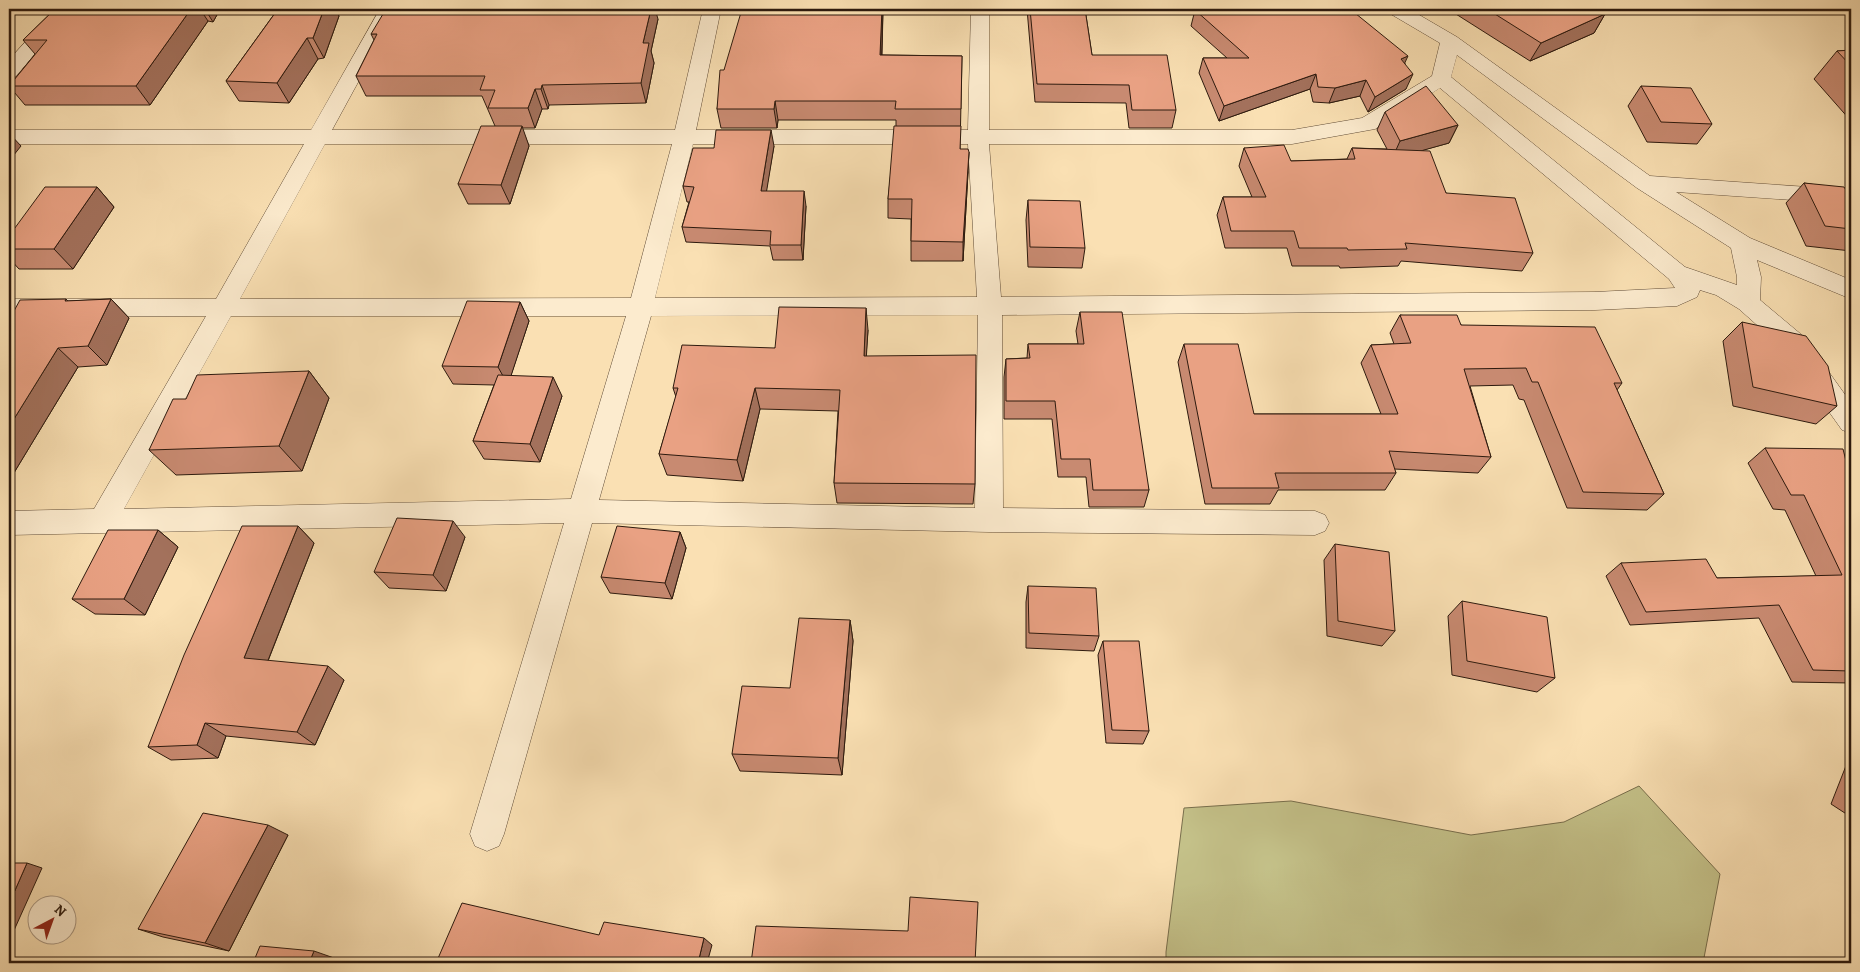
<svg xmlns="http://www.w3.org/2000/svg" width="1860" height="972" font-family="Alegreya,serif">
<rect width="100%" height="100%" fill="#fae0b3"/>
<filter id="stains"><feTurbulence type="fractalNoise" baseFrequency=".004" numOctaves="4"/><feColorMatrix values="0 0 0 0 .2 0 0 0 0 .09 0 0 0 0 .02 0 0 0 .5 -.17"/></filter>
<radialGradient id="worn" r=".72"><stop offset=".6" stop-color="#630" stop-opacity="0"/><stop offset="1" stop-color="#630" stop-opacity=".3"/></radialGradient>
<!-- green -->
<path fill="#c4c189" stroke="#786e4c" d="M 1639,786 L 1720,874 L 1703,963 L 1166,963 L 1166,952 L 1184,808 L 1291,801 L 1471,835 L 1564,822 Z"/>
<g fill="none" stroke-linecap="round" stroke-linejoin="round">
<defs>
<path id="minor" d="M 55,9 L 74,9 L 16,76 L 9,78 L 9,60 Z
M 380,9 L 398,9 L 332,130 L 675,130 L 703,9 L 721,9 L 696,130 L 968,130 L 971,9 L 989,9 L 989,130 L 1292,130 L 1362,118 L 1432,76 L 1440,43 L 1389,13 L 1387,9 L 1409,9 L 1457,37 L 1650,176 L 1851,190 L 1851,204 L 1676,192 L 1750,238 L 1851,280 L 1851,299 L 1757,260 L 1761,277 L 1760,300 L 1803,336 L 1851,403 L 1851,433 L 1842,430 L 1785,350 L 1739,309 L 1716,295 L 1700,290 L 1697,297 L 1677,306 L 1595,310 L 1002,315 L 1003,508 L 1315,511 L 1325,515 L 1329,523 L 1325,531 L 1315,535 L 989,532 L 592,523 L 504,834 L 499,846 L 487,851 L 475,846 L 470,834 L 564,523 L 9,535 L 9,511 L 94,509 L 206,316 L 9,317 L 9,299 L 216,299 L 304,144 L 9,144 L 9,130 L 311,130 ZM 1457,55 L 1637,188 L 1731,248 L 1737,277 L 1737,285 L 1685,267 L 1451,77 ZM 1440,88 L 1669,279 L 1675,288 L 1595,292 L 1001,297 L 989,144 L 1292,144 L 1375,129 ZM 325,144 L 672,144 L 631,298 L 240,299 ZM 693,144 L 968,144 L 977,297 L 655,298 ZM 978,315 L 975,508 L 599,500 L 651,316 ZM 231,316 L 626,316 L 571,499 L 124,509 Z"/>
</defs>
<!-- minor casing -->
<use href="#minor" stroke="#604c37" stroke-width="1"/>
<!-- minor -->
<use href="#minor" fill="#fcebce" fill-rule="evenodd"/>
</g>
<!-- wall -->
<path fill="#c88a71" stroke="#2d1a0e" d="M 55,9 L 335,9 L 339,16 L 324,58 L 318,59 L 289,103 L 239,101 L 226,81 L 275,13 L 218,13 L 213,22 L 208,21 L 150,105 L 25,105 L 9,86 L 35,54 L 23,40 Z
M 883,9 L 882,55 L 962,56 L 960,149 L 968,172 L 963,261 L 911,261 L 911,219 L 888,218 L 888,199 L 896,126 L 896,120 L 778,120 L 777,128 L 721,128 L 717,109 L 724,70 Z
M 1027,9 L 1085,9 L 1092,55 L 1176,110 L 1172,128 L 1129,128 L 1126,103 L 1035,102 Z
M 1448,9 L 1596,9 L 1605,14 L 1594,33 L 1530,61 Z
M 1195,10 L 1405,63 L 1406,89 L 1368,112 L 1360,96 L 1329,103 L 1313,102 L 1310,89 L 1219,121 L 1199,73 L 1203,58 L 1227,58 L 1191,26 Z
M 658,19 L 651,51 L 654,63 L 646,103 L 549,105 L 548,109 L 542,109 L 535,128 L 522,128 L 529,146 L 510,204 L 468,204 L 458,184 L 495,126 L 482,96 L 366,96 L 356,76 L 374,40 L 371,34 Z
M 1851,50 L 1851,121 L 1814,79 L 1837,51 Z
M 1641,86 L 1712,124 L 1697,144 L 1647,142 L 1628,106 Z
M 1385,112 L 1458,125 L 1449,143 L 1423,150 L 1446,193 L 1533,253 L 1522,271 L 1401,261 L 1398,266 L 1340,268 L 1339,266 L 1292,266 L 1287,248 L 1225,248 L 1217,215 L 1223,197 L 1252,197 L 1239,166 L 1244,148 L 1291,161 L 1347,159 L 1352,148 L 1387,149 L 1377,130 Z
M 774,146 L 766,191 L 806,206 L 803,260 L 773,260 L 770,246 L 686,242 L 682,227 L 689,202 L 687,202 L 683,186 L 714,148 Z
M 1804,183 L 1846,190 L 1851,190 L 1851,251 L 1806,246 L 1786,203 Z
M 97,187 L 114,207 L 73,269 L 19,269 L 9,258 L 9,236 Z
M 1028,200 L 1085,248 L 1082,268 L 1028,267 L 1026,220 Z
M 66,299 L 68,301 L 111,299 L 129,318 L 107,365 L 78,367 L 9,481 Z
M 520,302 L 529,321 L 511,375 L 562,396 L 540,462 L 484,459 L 473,441 L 494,385 L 453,384 L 442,366 Z
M 1080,312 L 1149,490 L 1144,507 L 1089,507 L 1086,477 L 1058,477 L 1052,419 L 1004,419 L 1004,377 L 1006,359 L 1027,358 L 1028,344 L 1078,344 L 1076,331 Z
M 1400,315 L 1461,325 L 1622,383 L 1617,390 L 1664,494 L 1647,510 L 1567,508 L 1524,400 L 1519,399 L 1513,385 L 1470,386 L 1491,457 L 1478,473 L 1394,469 L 1396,473 L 1385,490 L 1278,490 L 1270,504 L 1205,504 L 1178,362 L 1184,344 L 1254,414 L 1381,414 L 1361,363 L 1371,345 L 1394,344 L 1390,333 Z
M 1742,322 L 1837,406 L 1816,424 L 1733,406 L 1723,341 Z
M 868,330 L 866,356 L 975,484 L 973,504 L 837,503 L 834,483 L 838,411 L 760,409 L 743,481 L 667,475 L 659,454 L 676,397 L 673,388 L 775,348 Z
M 309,371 L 329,398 L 302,471 L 176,475 L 149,450 L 186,399 Z
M 1765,448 L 1847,465 L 1851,465 L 1851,683 L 1792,682 L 1759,618 L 1630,625 L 1606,576 L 1621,563 L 1717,578 L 1816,576 L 1785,510 L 1773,509 L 1748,463 Z
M 298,526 L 314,543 L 268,661 L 344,680 L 315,745 L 226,736 L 218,758 L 171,760 L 148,747 Z
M 158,530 L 178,547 L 145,615 L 95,614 L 72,599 Z
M 680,532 L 686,548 L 672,599 L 610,593 L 601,577 Z
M 465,537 L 446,591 L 389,588 L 374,572 Z
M 1335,544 L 1395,631 L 1382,646 L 1327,636 L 1324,560 Z
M 1028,586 L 1099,636 L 1094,651 L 1026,648 L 1026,602 Z
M 1462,601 L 1555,678 L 1537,692 L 1452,675 L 1448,616 Z
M 850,620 L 853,641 L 842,775 L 740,771 L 732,754 Z
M 1103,641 L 1149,731 L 1143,744 L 1106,743 L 1098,655 Z
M 1851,753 L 1851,817 L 1831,804 Z
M 288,835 L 229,951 L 163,937 L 138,929 Z"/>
<!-- shaded-wall -->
<path fill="#a3715c" stroke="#2d1a0e" d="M 191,9 L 200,9 L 208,21 L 150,105 L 136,86 Z
M 205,9 L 216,9 L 218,13 L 213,22 Z
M 324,9 L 335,9 L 339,16 L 324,58 L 313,38 Z
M 651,9 L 655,9 L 658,19 L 651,51 L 654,63 L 646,103 L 641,83 L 643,43 Z
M 882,9 L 883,9 L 881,74 L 880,55 Z
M 1605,14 L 1594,33 L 1530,61 L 1541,43 Z
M 307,38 L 318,59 L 289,103 L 277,83 Z
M 1408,56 L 1401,71 L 1401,59 Z
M 1316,74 L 1310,89 L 1219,121 L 1224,106 Z
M 1413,74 L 1406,89 L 1368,112 L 1375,97 Z
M 1366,80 L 1360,96 L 1329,103 L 1335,88 Z
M 542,85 L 549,105 L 548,109 L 541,89 Z
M 535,89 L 542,109 L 535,128 L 528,108 Z
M 775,101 L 778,120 L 777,128 L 774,109 Z
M 1458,125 L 1449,143 L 1392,159 L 1400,141 Z
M 522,126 L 529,146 L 510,204 L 501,185 Z
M 771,130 L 774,146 L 764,207 L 761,191 Z
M 9,133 L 21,146 L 9,161 Z
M 969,152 L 968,172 L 963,261 L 963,242 Z
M 97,187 L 114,207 L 73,269 L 54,249 Z
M 804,191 L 806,206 L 803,260 L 801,245 Z
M 111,299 L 129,318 L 107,365 L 88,346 Z
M 520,302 L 529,321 L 508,385 L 498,367 Z
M 866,308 L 868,330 L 865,378 L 864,356 Z
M 58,348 L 78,367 L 9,481 L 9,427 Z
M 309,371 L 329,398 L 302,471 L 279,446 Z
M 553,377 L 562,396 L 540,462 L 530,444 Z
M 755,388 L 760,409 L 743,481 L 737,460 Z
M 453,521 L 465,537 L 446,591 L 433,575 Z
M 298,526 L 314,543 L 263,673 L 244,658 Z
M 158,530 L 178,547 L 145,615 L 124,599 Z
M 680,532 L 686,548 L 672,599 L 665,583 Z
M 850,620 L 853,641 L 842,775 L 838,758 Z
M 328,666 L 344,680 L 315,745 L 297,732 Z
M 205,723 L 226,736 L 218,758 L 197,745 Z
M 268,825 L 288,835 L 229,951 L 205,943 Z
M 27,863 L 42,868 L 11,937 L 9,936 L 9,904 Z
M 704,938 L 712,945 L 707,963 L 698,963 Z
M 314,951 L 334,958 L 332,963 L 309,963 Z"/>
<!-- building -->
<path fill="#e9a183" stroke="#2d1a0e" d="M 55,9 L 191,9 L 136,86 L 9,86 L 47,40 L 23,40 Z
M 278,9 L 324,9 L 313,38 L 307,38 L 277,83 L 226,81 Z
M 386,9 L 651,9 L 643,43 L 649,43 L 641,83 L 542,85 L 541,89 L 535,89 L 528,108 L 488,108 L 495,90 L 480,90 L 485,76 L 356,76 L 377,34 L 371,34 Z
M 742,9 L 882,9 L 880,55 L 962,56 L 961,109 L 895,109 L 896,101 L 775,101 L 774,109 L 717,109 L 720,70 L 724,70 Z
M 1030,9 L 1085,9 L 1092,55 L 1167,55 L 1176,110 L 1132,110 L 1129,85 L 1037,84 Z
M 1200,9 L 1350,9 L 1408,56 L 1401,59 L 1413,74 L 1375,97 L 1366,80 L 1335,88 L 1318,87 L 1316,74 L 1224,106 L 1203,58 L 1249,58 L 1195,10 Z
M 1487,9 L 1596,9 L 1605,14 L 1541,43 Z
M 1851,50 L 1851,66 L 1837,51 Z
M 1426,86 L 1458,125 L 1400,141 L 1385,112 Z
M 1641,86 L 1691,88 L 1712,124 L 1661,122 Z
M 481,126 L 522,126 L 501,185 L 458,184 Z
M 894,126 L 961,126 L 960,149 L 968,149 L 969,152 L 963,242 L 911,241 L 912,199 L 888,199 Z
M 716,130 L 771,130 L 761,191 L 804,191 L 801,245 L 770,245 L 771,231 L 682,227 L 694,187 L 683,186 L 693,148 L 714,148 Z
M 1284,145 L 1291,161 L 1355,159 L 1352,148 L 1430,151 L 1446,193 L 1515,198 L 1533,253 L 1405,243 L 1407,249 L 1348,250 L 1347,248 L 1299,248 L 1294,231 L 1231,231 L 1223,197 L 1266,197 L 1244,148 Z
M 1804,183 L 1844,187 L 1846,190 L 1851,190 L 1851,229 L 1825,226 Z
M 45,187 L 97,187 L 54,249 L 9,249 L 9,236 Z
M 1028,200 L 1080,201 L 1085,248 L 1030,247 Z
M 66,299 L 65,301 L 111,299 L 88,346 L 58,348 L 9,427 L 9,320 L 20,300 Z
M 467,301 L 520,302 L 498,367 L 442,366 Z
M 779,307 L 866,308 L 864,356 L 976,355 L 975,484 L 834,483 L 840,390 L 755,388 L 737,460 L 659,454 L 678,388 L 673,388 L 682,345 L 775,348 Z
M 1080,312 L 1122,312 L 1149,490 L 1093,490 L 1090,459 L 1061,459 L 1055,401 L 1006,401 L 1006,359 L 1030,358 L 1028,344 L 1084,344 Z
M 1400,315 L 1457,315 L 1461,325 L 1595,327 L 1622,383 L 1614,383 L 1664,494 L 1583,492 L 1538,382 L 1532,382 L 1526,368 L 1464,369 L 1491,457 L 1389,451 L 1396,473 L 1275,473 L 1279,488 L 1212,488 L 1184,344 L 1238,344 L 1254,414 L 1398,414 L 1371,345 L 1411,343 Z
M 1742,322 L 1806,336 L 1828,366 L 1837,406 L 1753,387 Z
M 309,371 L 279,446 L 149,450 L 173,399 L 186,399 L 197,375 Z
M 498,375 L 553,377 L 530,444 L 473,441 Z
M 1765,448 L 1843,449 L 1847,465 L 1851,465 L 1851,671 L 1813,670 L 1779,605 L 1646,612 L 1621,563 L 1706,559 L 1717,578 L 1842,575 L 1804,495 L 1791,495 Z
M 397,518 L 453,521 L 433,575 L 374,572 Z
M 242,526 L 298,526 L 244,658 L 328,666 L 297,732 L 205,723 L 197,745 L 148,747 L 184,655 Z
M 617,526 L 680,532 L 665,583 L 601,577 Z
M 108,530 L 158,530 L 124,599 L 72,599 Z
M 1335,544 L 1389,552 L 1395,631 L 1338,621 Z
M 1028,586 L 1096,588 L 1099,636 L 1029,633 Z
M 1462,601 L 1547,617 L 1555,678 L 1467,661 Z
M 799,618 L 850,620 L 838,758 L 732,754 L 742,686 L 790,688 Z
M 1103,641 L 1139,641 L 1149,731 L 1112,730 Z
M 203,813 L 268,825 L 205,943 L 138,929 Z
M 9,863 L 27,863 L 9,904 Z
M 910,897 L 978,902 L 975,963 L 751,963 L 756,926 L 908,931 Z
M 462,903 L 599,935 L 604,922 L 704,938 L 698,963 L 436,963 Z
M 260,946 L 314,951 L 309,963 L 253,963 Z"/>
<!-- margin -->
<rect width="1860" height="972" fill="none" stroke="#fae0b3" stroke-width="30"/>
<rect x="10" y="10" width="1840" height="952" fill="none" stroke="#2d1a0e" stroke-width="2.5"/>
<rect x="15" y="15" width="1830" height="942" fill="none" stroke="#2d1a0e"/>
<!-- north arrow -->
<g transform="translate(52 920) rotate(41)"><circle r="24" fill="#fcebce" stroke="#a99781"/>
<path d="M0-4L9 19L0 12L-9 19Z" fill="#8f2418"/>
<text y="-8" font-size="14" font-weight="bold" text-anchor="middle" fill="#2d1a0e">N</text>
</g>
<rect width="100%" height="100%" filter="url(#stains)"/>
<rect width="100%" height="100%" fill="url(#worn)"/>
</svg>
